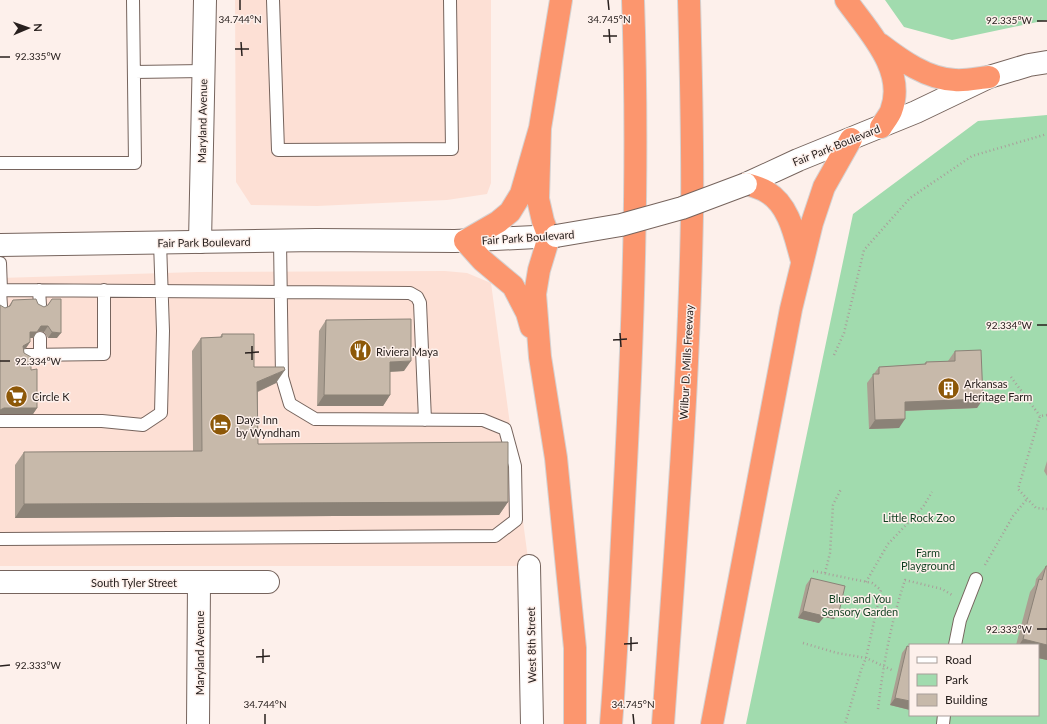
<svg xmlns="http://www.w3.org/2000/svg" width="1047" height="724" font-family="Lato,sans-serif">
<rect width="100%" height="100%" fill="#fdf0eb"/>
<!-- built -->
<path fill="#fde0d5" d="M 235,0 L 491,0 L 491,183 L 487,194 L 447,200 L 317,206 L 251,205 L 236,182 Z
M 445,271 L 467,273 L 491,283 L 529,566 L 0,566 L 0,278 L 197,272 Z"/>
<!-- green -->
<path fill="#a1dbae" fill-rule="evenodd" d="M 885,0 L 1047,0 L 1047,20 L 952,40 L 904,27 Z
M 1047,115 L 1047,724 L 746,724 L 853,214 L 978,121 ZM 910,645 L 1038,645 L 1038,715 L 910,715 Z"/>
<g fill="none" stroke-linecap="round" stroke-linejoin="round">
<defs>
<path id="service" d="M 273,0 L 278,150 L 452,149 L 450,0
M 134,72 L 203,71
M 0,163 L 135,163 L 133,0
M 0,263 L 1,290 L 410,293 L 417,297 L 420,303 L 425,420
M 39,290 L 40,305
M 0,291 L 1,306
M 40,338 L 40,355
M 26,355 L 104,354 L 104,290
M 0,421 L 102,421 L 143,425 L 161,413 L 163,331 L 160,242
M 0,539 L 495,536 L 516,520 L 515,466 L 505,429 L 483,420 L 315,419 L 290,404 L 282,377 L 280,241
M 955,645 L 960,620 L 976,579
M 943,724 L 944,715"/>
<path id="minor" d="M 200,242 L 205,0
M 529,566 L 532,724
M 0,582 L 268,582
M 198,724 L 199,582"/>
<path id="tertiary" d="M 746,184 L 798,160 L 916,112 L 989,77 L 1029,65 L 1047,62"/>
<path id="secondary" d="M 0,245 L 316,240 L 455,241 L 556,236"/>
<path id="motorway" d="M 846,0 C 868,31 907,70 891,111 C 889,116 884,122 881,127
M 880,44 C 901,60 927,79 955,80 C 966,81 978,78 989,77
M 540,128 L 538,199 L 543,221 L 549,237 L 539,270 L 535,294 L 540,357 L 556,458 L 575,648 L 575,724
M 746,184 C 753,186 761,188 767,192 C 790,206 795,237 802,261
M 531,327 L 527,313 L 513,286 L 482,260 L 465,241 L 498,222 L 510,212 L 521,194 L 540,128 L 561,0
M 611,724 C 617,650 620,576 624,502 C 633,335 639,168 633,0
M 663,724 C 675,555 689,385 692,215 C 693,143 691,72 689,0
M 712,724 L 791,309 L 812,223 L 824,187 L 851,139"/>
</defs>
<!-- service casing -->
<use href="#service" stroke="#76645d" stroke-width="14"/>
<!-- minor casing -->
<use href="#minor" stroke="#76645d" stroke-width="24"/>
<!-- tertiary casing -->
<use href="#tertiary" stroke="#76645d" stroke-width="24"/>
<!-- secondary casing -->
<use href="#secondary" stroke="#76645d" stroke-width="24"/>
<!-- motorway casing -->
<use href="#motorway" stroke="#d4d2d2" stroke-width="24"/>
<!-- path -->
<path stroke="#a99e9a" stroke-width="2.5" stroke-dasharray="1 3" stroke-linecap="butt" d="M 834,355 L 844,333 L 864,250 L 910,198 L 972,156 L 1047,134
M 1011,377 L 1040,416
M 1047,415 L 1040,416 L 1018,489 L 1036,508 L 1047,509
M 985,565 L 1013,516 L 1027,499
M 813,571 L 872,583 L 881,590 L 866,658 L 861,670 L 845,724
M 825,573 L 830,553 L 833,505 L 841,489
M 866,582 L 888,544 L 923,507 L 932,492
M 803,643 L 837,653 L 866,658 L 894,671
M 878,709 C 883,665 891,622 905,580 L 942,589 L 952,595"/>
<!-- service -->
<use href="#service" stroke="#fff" stroke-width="12"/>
<!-- minor -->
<use href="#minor" stroke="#fff" stroke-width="22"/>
<!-- tertiary -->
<use href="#tertiary" stroke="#fff" stroke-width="22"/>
<!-- secondary -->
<use href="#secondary" stroke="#fff" stroke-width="22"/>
<!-- motorway -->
<use href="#motorway" stroke="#fc966e" stroke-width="22"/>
<defs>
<path id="secondary-bridge" d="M 556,236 L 621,225 L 682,208 L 746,184"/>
</defs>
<!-- secondary-bridge casing -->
<use href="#secondary-bridge" stroke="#76645d" stroke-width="24" stroke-linecap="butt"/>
<!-- secondary-bridge -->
<use href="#secondary-bridge" stroke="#fff" stroke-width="22"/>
</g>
<!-- wall -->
<path fill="#ab9f92" d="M 52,299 L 57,338 L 48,338 L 44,332 L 37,331 L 33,338 L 30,338 L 30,342 L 26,348 L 24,349 L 24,353 L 31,370 L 37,408 L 33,414 L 0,414 L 5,308 L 8,307 L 13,300 L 44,307 L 47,306 Z
M 326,320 L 404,371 L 390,372 L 390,395 L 383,406 L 317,406 L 319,331 Z
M 222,334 L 254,367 L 276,383 L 258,392 L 258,444 L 508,502 L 499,515 L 15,518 L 15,465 L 24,452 L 193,451 L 192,351 L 201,338 L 220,337 Z
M 955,351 L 983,399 L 977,408 L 905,411 L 899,428 L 869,429 L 867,383 L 879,367 L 924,364 L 926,362 L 948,361 Z
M 1047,461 L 1047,476 L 1044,471 Z
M 1046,566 L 1047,566 L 1047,660 L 1038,658 L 1038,645 L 1016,645 L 1030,592 L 1035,585 L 1036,579 Z
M 811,578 L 839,612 L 834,619 L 824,617 L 819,623 L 798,618 L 806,585 Z
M 907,646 L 910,710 L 890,705 L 902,653 Z"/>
<!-- shaded-wall -->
<path fill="#8b8277" d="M 41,326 L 48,326 L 44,332 L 37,331 Z
M 30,332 L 37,332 L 33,338 L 26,338 Z
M 52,332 L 61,333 L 57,338 L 48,338 Z
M 30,342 L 26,348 L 19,352 L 23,346 Z
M 411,361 L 404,371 L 383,372 L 390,362 Z
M 285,370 L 276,383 L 248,396 L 257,382 Z
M 324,395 L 390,395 L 383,406 L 317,406 Z
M 983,399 L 977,408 L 898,411 L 905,402 Z
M 4,408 L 37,408 L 33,414 L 0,414 L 0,410 Z
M 905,419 L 899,428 L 869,429 L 875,420 Z
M 508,502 L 499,515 L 15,518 L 24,504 Z
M 826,609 L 839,612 L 834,619 L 824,617 L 819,623 L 798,618 L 803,611 Z
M 1023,639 L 1047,645 L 1047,660 L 1038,658 L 1038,645 L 1019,645 Z
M 895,698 L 910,701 L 910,710 L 890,705 Z"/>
<!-- building -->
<path fill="#c7b9aa" stroke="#8b8277" d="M 36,299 L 38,304 L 44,307 L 48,305 L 52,299 L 61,299 L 61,333 L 52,332 L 48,326 L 41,326 L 37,332 L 30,332 L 30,342 L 23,346 L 24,353 L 31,357 L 31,370 L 37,369 L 37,408 L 4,408 L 0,410 L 0,305 L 5,308 L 10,306 L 13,300 Z
M 411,319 L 411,361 L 390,362 L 390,395 L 324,395 L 326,320 Z
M 222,334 L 254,334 L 254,367 L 284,367 L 285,370 L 257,382 L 258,444 L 508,442 L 508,502 L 24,504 L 24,452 L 202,451 L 201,338 L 222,337 Z
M 981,350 L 983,399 L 905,402 L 905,419 L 875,420 L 873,374 L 879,374 L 879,367 L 926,364 L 926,362 L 955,361 L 955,351 Z
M 1046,566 L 1047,566 L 1047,645 L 1023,639 L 1039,579 L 1042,580 Z
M 811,578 L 845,586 L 839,612 L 826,609 L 824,616 L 803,611 Z
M 907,646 L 910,647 L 910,701 L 895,698 Z"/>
<!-- ticks -->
<path fill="none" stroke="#28201e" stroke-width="1.5" d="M 240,0 L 240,10M 608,0 L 609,10M 1037,21 L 1047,21M 609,29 L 610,43M 603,36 L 617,36M 241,42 L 242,56M 235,49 L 249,49M 0,57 L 10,57M 1037,325 L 1047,325M 620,333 L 621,347M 613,340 L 627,339M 252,346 L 252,360M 245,353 L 259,352M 0,361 L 10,361M 1037,629 L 1047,629M 631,637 L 631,651M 624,644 L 638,643M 263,649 L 263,663M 256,657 L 270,656M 0,666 L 10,665M 265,714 L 265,724M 633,714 L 634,724"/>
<!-- icons -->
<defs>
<symbol id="restaurant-disc" viewBox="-11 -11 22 22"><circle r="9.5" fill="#8d5808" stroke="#fdf0eb"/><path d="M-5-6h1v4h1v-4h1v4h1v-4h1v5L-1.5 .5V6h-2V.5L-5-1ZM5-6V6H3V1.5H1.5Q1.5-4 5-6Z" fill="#fff"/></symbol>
<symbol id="building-disc" viewBox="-11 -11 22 22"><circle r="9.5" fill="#8d5808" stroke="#fdf0eb"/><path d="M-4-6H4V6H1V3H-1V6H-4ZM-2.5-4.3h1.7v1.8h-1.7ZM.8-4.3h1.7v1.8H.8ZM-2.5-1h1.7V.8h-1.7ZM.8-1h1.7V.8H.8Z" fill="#fff"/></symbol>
<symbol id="supermarket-disc" viewBox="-11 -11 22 22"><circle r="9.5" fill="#8d5808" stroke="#fdf0eb"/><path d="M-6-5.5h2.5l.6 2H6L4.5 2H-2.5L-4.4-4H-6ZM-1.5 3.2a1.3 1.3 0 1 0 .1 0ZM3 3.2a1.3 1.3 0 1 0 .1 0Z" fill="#fff"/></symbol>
<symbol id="hotel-disc" viewBox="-11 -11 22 22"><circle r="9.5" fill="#8d5808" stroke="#fdf0eb"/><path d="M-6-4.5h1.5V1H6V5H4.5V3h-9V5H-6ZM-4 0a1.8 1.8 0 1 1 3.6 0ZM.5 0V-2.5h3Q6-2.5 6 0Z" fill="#fff"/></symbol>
</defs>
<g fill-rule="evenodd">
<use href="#restaurant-disc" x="348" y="338" width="25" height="25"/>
<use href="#building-disc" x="936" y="376" width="25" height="25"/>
<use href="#supermarket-disc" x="4" y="384" width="25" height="25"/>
<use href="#hotel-disc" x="208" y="412" width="25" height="25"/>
</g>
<g text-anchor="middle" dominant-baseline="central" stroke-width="3" stroke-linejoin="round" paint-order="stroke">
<!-- street labels -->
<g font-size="11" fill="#28201e" stroke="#fdf0eb">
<text transform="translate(202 121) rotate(-89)">Maryland Avenue</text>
<text transform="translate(836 145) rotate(-22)">Fair Park Boulevard</text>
<text transform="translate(528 237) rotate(-4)">Fair Park Boulevard</text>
<text transform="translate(204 242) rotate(-1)">Fair Park Boulevard</text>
<text transform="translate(686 362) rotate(-87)">Wilbur D. Mills Freeway</text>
<text x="134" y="582">South Tyler Street</text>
<text transform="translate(531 645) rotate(-91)">West 8th Street</text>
<text transform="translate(199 653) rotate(-90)">Maryland Avenue</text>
</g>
<!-- poi labels -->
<g font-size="11" fill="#28201e" stroke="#fdf0eb" text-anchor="start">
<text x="376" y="351">Riviera Maya</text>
<text x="964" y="383">Arkansas<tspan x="964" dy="13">Heritage Farm</tspan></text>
<text x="32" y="396">Circle K</text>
<text x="236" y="419">Days Inn<tspan x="236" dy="13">by Wyndham</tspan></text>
</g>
<!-- park labels -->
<g font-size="11" fill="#103f20" stroke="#fdf0eb">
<text x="919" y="517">Little Rock Zoo</text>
<text x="928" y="552">Farm<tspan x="928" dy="13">Playground</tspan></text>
<text x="860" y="598">Blue and You<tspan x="860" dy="13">Sensory Garden</tspan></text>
</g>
</g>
<g font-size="10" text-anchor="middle" fill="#28201e" stroke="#fdf0eb" stroke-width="3" stroke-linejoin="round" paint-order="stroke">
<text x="240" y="23">34.744°N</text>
<text x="609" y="23">34.745°N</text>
<text x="1009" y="24">92.335°W</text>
<text x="38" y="60">92.335°W</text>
<text x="1009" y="329">92.334°W</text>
<text x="38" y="365">92.334°W</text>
<text x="1009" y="633">92.333°W</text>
<text x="38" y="669">92.333°W</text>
<text x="265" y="708">34.744°N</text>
<text x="633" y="708">34.745°N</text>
</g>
<!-- legend -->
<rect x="909" y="644" width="130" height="72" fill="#fdf0eb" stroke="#a89d99"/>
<rect x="917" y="657" width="20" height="6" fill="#ffffff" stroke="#a89d99"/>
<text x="945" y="664" font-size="12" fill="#28201e">Road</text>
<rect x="917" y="674" width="20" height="12" fill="#a1dbae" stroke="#a89d99"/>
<text x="945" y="684" font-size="12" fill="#28201e">Park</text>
<rect x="917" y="694" width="20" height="12" fill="#c7b9aa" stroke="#a89d99"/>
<text x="945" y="704" font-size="12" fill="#28201e">Building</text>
<!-- north arrow -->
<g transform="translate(28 28) rotate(88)" stroke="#fdf0eb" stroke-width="3" paint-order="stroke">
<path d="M0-3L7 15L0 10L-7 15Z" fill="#28201e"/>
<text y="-6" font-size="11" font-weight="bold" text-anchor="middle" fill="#28201e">N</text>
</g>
</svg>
